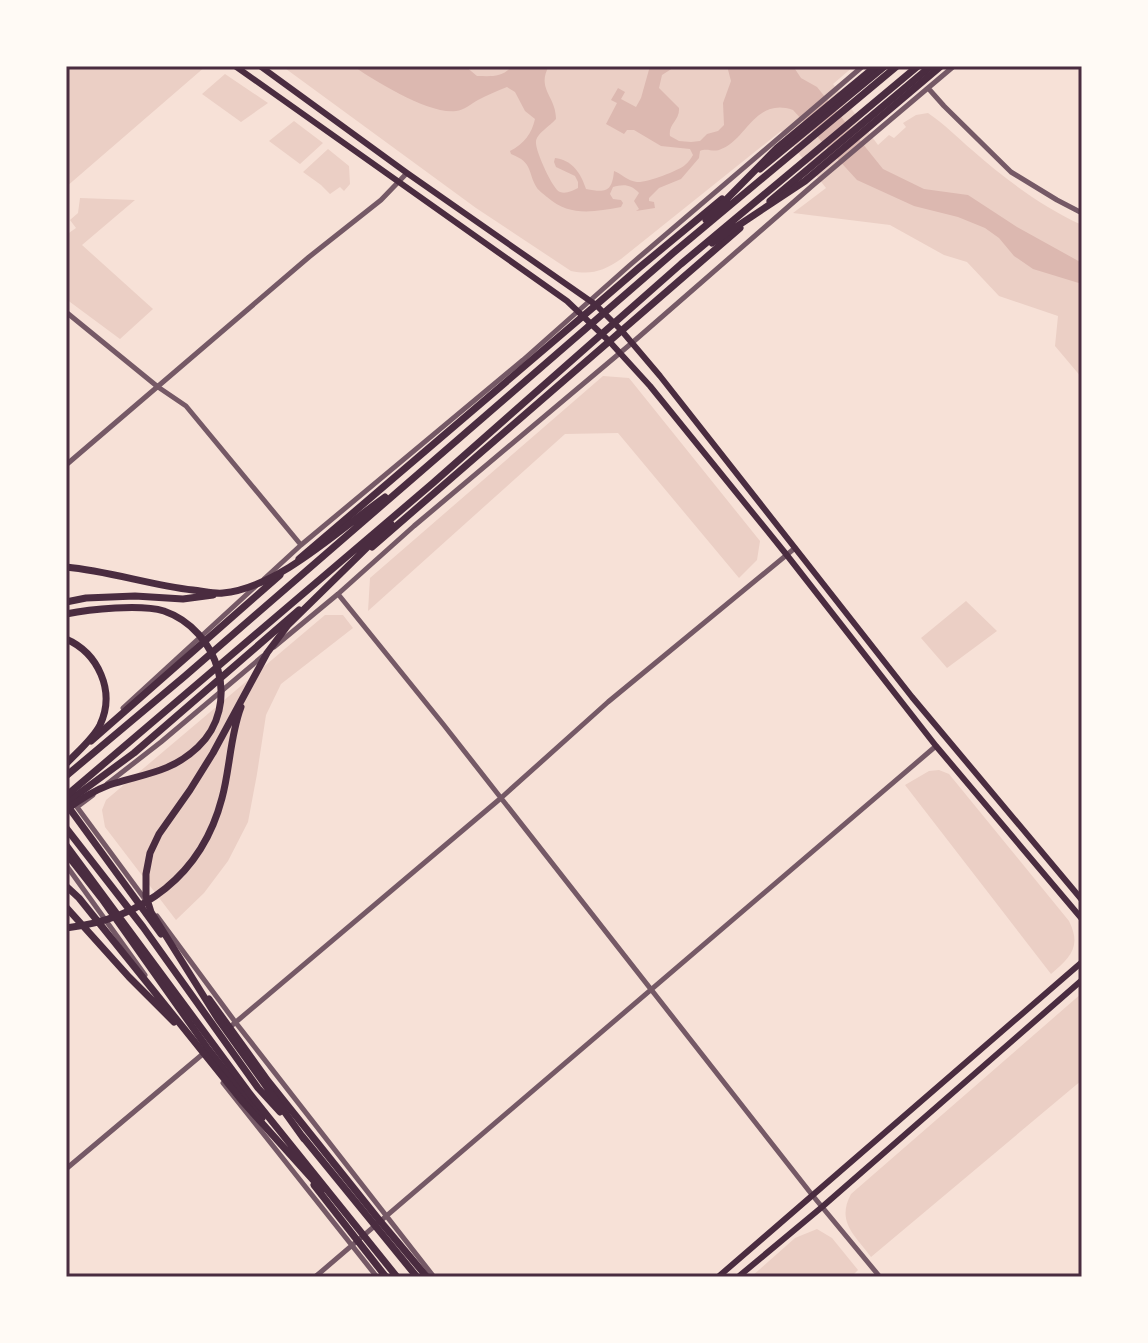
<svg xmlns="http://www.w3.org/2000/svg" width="1148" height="1343" font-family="'Sofia Sans Condensed',sans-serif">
<rect width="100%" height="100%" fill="#f7e1d7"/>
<!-- green -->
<path fill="#ebcfc5" d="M 66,66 L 206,66 L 66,187 Z
M 282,66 L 854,66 L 833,84 L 878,145 L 889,135 L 894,138 L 906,127 L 903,123 L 916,115 L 928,113 C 944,124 957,137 972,150 C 1006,180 1041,206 1082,225 L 1082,378 L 1055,346 L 1058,316 L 999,296 L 967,262 L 944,255 L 890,225 L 793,213 L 826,188 L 781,131 L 621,259 C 603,271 592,275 571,271 L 476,208 Z
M 225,74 L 268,103 L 241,122 L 202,94 Z
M 294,121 L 323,143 L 300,164 L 269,141 Z
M 328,149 L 349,166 L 350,184 L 344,191 L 340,187 L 330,194 L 321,185 L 303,172 Z
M 80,198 L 135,200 L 82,245 L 153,309 L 120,339 L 66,299 L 66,235 L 76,228 L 70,220 L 78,213 Z
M 603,376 L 629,378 L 760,541 L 757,560 L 739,578 L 618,433 L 565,434 L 368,611 L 370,578 Z
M 966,601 L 997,631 L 947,668 L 921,638 Z
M 325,615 L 343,615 L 353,628 L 281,684 L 266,715 L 257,774 L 248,822 L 228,861 L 204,893 L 176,920 L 105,827 L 102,810 L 106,800 Z
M 939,770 L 949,774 L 1069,921 C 1082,947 1070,958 1051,974 L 905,785 L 929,771 Z
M 1082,993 L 1082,1080 L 871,1257 C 855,1235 836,1222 851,1194 Z
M 817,1229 L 832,1238 L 858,1270 L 851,1277 L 751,1277 L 795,1238 Z"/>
<!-- water -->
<path fill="#dcb8b0" d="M 353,66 L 465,66 L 477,76 C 491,76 502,78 512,66 L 549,66 C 536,89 556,96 556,119 C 550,126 536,134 536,142 C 535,150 553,190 560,192 C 566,194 572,191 578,188 L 578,182 L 575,176 L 556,167 L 554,162 L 555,158 C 572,160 581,173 586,189 C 606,193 612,192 614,171 C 622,174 627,181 637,182 C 646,183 678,171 685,165 C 689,162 691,158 693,155 L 690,149 L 661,146 L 634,130 L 627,130 L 624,134 L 606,124 L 617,103 L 611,100 L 618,88 L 625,92 L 621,99 L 636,107 L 641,98 L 650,66 L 676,66 L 662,75 L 659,88 L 679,108 C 680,120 668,124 670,136 L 679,141 L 691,142 L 700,141 L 707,134 L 718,131 L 724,125 L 723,103 L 731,81 L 727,66 L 793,66 L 801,78 L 817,87 L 883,169 L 924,189 L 968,195 L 1017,227 L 1082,263 L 1082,284 L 1033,269 L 1014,256 L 999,238 L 985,228 L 958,217 L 914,206 L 857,180 L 793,110 C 754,97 747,141 719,150 C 712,152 707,148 700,151 L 699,158 L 681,179 L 659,188 L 649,198 L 649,201 L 654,202 L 655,208 L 636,211 L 639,209 L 634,201 L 639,193 C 631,184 623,184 613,187 L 610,194 L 613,199 L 621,200 L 623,203 L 621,207 C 593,212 570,217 547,197 C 546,196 538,190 537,188 C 527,172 534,163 511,154 L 510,151 C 524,144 532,133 535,119 L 525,111 L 515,92 L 507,87 C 497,91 487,95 478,100 C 471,104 464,110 456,111 C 430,115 375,81 353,66 Z"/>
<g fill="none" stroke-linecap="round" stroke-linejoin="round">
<!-- tertiary -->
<path stroke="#755966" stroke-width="5" d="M 928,88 L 944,106 L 1011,172 L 1057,200 L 1082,213
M 66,312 L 158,387 L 186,406 L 301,545
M 66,465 L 309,257 L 381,200 L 407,173
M 264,579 L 301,545 L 523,360 L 630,265 L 863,66
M 338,594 L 443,724 L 813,1196 L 880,1277
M 274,647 L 338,594 L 414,526 L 633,342 L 812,186 L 954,66
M 123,708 L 257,585
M 107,784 L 161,742 L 263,656
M 77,807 L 93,795
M 77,807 L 147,902
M 66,865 L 145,975
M 157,916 L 236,1023 L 434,1277
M 230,1027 L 501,798 L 608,702 L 795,548
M 223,1083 L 377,1277
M 66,1169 L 204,1053
M 315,1277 L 936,746"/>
<!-- secondary -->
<path stroke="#4a2c40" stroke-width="6" d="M 235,66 L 567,301 L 609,341 L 650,386 L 786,554 L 936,746 L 1082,919
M 260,66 L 407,173 L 596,305 L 621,330 L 660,376 L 912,697 L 1082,900
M 718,1277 L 1082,962
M 738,1277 L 822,1207 L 1082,980"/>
<!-- primary -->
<path stroke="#4a2c40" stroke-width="7" d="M 760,169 L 885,66
M 770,201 L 931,66
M 372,547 L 740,228
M 299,559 L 596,305 L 640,267 L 722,199
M 91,741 L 280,575
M 66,803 L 134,753 L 299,610
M 67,805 L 161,934
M 66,853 L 102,899 L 208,1049 L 262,1118
M 209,999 L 268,1081 L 380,1221 L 427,1277
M 314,1185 L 386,1277"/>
<!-- trunk -->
<path stroke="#4a2c40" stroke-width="7" d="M 706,220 L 777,148 L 876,66
M 712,243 L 805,181 L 941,66
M 66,567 C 109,571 150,585 193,590 C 203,591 214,594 223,593 C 279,588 341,528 385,497
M 66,602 L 86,598 L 135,596 L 183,599 L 213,595
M 66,614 C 90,609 141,604 164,611 C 219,630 242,705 198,747 C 171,773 142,774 109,785 C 93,791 79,800 66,810
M 66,639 C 98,653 116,691 100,725 C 93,739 77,752 66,764
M 66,776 L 185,676 L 673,253 L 897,66
M 66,796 L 433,483 L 681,264 L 918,66
M 66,828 L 143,927 L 258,1088 L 280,1112
M 66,845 L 250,1094 L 397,1277
M 66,886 L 79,898 L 243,1102 L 322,1190
M 66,907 L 129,977 L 174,1022
M 66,928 C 143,919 202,875 222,798 C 230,769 230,736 241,707
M 302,1136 L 417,1277
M 304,1139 L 218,1019 L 151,912 L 146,896 L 146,874 L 150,853 L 159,834 L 190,790 L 213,753 L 267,653 L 288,625 L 391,524"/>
</g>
<!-- border -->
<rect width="1148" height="1343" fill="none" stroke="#fffaf5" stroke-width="136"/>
<rect x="68" y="68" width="1012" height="1207" fill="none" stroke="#4a2c40" stroke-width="3"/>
</svg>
